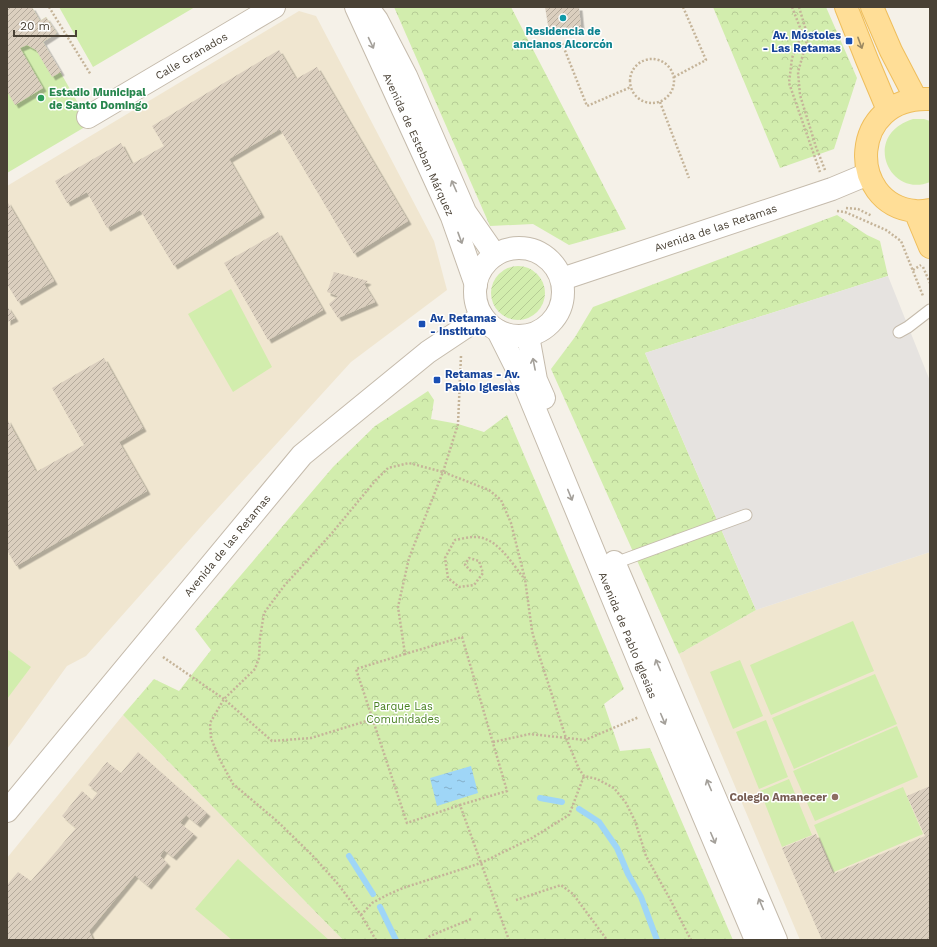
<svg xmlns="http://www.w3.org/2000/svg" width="937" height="947" font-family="'Work Sans',sans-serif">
<defs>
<pattern id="forest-crowns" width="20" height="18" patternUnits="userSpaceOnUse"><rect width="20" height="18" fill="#d2edad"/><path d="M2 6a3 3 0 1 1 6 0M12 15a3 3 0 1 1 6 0" fill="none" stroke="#b6cc95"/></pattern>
<pattern id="garden-furrows" width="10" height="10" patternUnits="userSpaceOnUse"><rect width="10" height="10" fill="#d2edad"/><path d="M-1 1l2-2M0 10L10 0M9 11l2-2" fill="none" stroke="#b6cc95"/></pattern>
<pattern id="water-ripples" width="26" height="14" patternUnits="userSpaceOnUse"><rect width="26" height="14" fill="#9fd6f7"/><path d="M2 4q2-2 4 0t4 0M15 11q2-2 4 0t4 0" fill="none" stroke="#84afc9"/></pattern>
<pattern id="building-hatch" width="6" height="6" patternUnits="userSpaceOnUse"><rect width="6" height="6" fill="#dbcfbf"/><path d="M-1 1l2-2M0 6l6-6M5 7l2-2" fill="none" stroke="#b4aa9c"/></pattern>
<filter id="shadow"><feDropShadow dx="3.5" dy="3.5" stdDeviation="0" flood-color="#0004"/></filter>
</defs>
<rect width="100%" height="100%" fill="#f5f1e8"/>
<!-- education -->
<path fill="#f0e6d0" d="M 299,11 L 316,16 L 434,241 L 447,290 L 351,362 L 207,520 L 86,656 L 67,666 L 7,749 L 7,186 Z
M 930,552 L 930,940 L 800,940 L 679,654 L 756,610 Z
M 123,715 L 343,940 L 7,940 L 7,858 Z"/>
<!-- grass -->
<path fill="#d2edad" d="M 7,7 L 32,7 L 40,21 L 46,17 L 57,33 L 43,42 L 90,124 L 7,173 Z
M 59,7 L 195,7 L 93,67 Z
M 913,119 L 924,119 L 930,121 L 930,182 C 889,199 861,135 913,119 Z
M 231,289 L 272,367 L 233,392 L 188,314 Z
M 853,621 L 874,671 L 771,715 L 750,665 Z
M 7,649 L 31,667 L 7,699 Z
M 740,660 L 763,716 L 733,729 L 710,672 Z
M 875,674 L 897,724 L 794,769 L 772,718 Z
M 766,720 L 788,777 L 759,789 L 736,732 Z
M 897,726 L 918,777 L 815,821 L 793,771 Z
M 789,779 L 812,835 L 782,847 L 760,791 Z
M 903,787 L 923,834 L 834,872 L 814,825 Z
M 238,859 L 329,940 L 232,940 L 195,909 Z"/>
<!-- forest -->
<path fill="url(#forest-crowns)" d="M 394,7 L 511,7 L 626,229 L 569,245 L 533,224 L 490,226 Z
M 713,7 L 826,7 L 857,78 L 834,149 L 780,168 Z
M 837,215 L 867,235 L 880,241 L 888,276 L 645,353 L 756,610 L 679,654 L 551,369 L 575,337 L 593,307 Z
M 428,391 L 434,400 L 431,419 L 458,424 L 484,432 L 507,415 L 624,689 L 604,704 L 620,751 L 650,748 L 733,940 L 343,940 L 123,715 L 154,679 L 179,691 L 211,650 L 195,629 L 333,467 L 375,426 Z"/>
<!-- garden -->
<path fill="url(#garden-furrows)" d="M491 293a27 27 0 1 1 54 0a27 27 0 1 1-54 0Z"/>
<!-- parking -->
<path fill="#e6e3e0" d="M 888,276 L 930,381 L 930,552 L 756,610 L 645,353 Z"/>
<!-- water -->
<path fill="url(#water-ripples)" d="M 471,766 L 478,793 L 437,806 L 430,778 Z"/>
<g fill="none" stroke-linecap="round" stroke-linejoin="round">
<!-- stream -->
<path stroke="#9fd6f7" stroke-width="6" d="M 540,798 L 562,802
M 579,809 L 599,822 L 617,848 L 628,874 L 641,897 L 657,940
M 349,856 L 373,894
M 380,907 L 396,940"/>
</g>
<!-- building -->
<path fill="url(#building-hatch)" filter="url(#shadow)" d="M 7,7 L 32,7 L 40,21 L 46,17 L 57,33 L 43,42 L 61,72 L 52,77 L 36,50 L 27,45 L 20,48 L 43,88 L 15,105 L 7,91 Z
M 545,7 L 579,7 L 581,28 L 549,31 Z
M 279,50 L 296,79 L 317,67 L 408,221 L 354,254 L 280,129 L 229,159 L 261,214 L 174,266 L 140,210 L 107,228 L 87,192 L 67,203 L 55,181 L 121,143 L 132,164 L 164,146 L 152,126 Z
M 7,201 L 54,281 L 18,302 L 7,284 Z
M 278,232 L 323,310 L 268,340 L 224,263 Z
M 334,272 L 368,281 L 364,284 L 375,302 L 338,318 L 329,304 L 338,296 L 327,292 Z
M 7,306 L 15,318 L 7,322 Z
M 104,358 L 143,428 L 119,442 L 147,491 L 16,566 L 7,550 L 7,419 L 36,472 L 84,445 L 52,388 Z
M 138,752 L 207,813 L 197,824 L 186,815 L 180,823 L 194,834 L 173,857 L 164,850 L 160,856 L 167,863 L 148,886 L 135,875 L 89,931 L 93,940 L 7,940 L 7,885 L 18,872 L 31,881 L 76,828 L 62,816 L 82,791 L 92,800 L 98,792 L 88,785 L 107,762 L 121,773 Z
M 930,786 L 930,940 L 822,940 L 782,848 L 816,834 L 833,874 L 925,836 L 907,796 Z"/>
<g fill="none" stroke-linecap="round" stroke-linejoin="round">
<defs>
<path id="service" d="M 899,332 L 908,327 L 930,310
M 615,563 L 746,515"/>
<g id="minor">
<path id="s1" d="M 356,7 L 452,217 L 476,285"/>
<path d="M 368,8 L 377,20 L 406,76 L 465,212 L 495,255"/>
<path id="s2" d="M 88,117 L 274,7"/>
<path id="s3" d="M 498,331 L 524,383 L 658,708 L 756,940"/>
<path d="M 528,336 L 536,380 L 544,398"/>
<path d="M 614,562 L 776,940"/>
</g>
<g id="tertiary">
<circle cx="519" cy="292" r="44"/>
<path id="s4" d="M 562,279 L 832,189 L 868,174"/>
<path id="s5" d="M 7,811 L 302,455 L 428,352 L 482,316"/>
</g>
<path id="primary" d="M 846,7 L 867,60 L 888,110
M 872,7 L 891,51 L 916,99
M 930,99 C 849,95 846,204 915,211 C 920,212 925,211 930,210
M 915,211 L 930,247"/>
</defs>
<!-- service casing -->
<use href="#service" stroke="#c5bbac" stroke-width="13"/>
<!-- minor casing -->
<use href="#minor" stroke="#c5bbac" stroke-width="24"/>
<!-- tertiary casing -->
<use href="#tertiary" stroke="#c5bbac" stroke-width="24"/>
<!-- primary casing -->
<use href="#primary" stroke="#efbe5c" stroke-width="24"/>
<!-- path -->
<path stroke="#c5b499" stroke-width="2.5" stroke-dasharray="2 2" stroke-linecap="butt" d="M 49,7 L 91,75
M 792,7 L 801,30 L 800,39 L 792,58 L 789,83 L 820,172
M 799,7 L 808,37 L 798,72 L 800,95 L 816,147 L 825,170
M 562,43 L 587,106 L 631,87
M630 81a22 22 0 1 1 44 0a22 22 0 1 1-44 0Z
M 674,77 L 706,60 L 683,7
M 660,102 L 689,178
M 846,208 L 858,209 L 872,216
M 837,211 L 845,212 L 886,230 L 901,241 L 923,296
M 923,267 L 930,283
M 913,270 L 921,265
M 461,356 L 458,424 L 443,472 L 409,558 L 398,607 L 405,654 L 462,637 L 507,791 L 460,805 L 509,940
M 471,571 L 465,565 L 469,558 L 479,561 L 483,573 L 474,585 L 459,587 L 448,578 L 445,558 L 455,540 C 461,539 468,537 474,537 C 496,536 511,562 523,577
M 405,654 L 356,669 L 407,823 L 460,805
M 163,657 L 224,699 L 272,741 L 311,738 L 373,719
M 493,742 L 530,734 L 585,740 L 639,717
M 516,900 L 561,885 L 573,894 L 607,940
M 361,915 L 372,903 L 387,895 L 403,888 L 481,863 L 532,838 L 569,815 L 584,776
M 376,940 L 361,915 L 338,884 L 312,855 L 277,821 L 233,784 L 220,760 L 211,738 L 210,723 L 224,699 L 255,669 L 259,658 L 260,638 L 264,613 L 284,586 L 332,533 L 375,481 L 388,468 L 409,463 L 443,472 L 489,490 L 501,500 L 511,523 L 525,579 L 532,631 L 538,652 L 566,738 L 579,769 L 584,776 L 597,779 L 614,788 L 626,803 L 635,821 L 646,856 L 670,899 L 691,940
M 426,940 L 430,936 L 471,919"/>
<!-- service -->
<use href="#service" stroke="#fff" stroke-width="11"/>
<!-- minor -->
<use href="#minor" stroke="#fff" stroke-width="22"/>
<!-- tertiary -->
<use href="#tertiary" stroke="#fff" stroke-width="22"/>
<!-- primary -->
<use href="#primary" stroke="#ffde97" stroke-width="22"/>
</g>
<!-- one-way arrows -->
<defs><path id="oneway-shaft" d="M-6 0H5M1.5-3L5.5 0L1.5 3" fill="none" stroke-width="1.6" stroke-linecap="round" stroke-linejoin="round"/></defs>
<g stroke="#a4a09a">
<use href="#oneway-shaft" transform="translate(371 43) rotate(65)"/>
<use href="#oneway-shaft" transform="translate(454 186) rotate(-114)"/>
<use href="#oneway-shaft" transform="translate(460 238) rotate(70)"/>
<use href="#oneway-shaft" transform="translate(534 364) rotate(-101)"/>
<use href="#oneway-shaft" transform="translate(570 495) rotate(68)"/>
<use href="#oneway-shaft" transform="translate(658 665) rotate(-113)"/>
<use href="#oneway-shaft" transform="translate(663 719) rotate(67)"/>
<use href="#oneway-shaft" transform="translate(709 785) rotate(-113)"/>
<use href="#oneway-shaft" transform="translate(713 838) rotate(67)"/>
<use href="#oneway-shaft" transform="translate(761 904) rotate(-113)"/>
</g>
<use stroke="#9b8861" href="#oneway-shaft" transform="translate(860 43) rotate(70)"/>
<!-- markers -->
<circle fill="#0f9aa8" stroke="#fff" stroke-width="1.5" cx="563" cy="18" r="4"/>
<g fill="#1a4fb4" stroke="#fff" stroke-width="1.5">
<rect x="845" y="37" width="8" height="8" rx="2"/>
<rect x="418" y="320" width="8" height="8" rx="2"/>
<rect x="433" y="376" width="8" height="8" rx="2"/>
</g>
<circle fill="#2e9e5b" stroke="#fff" stroke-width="1.5" cx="41" cy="98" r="4"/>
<circle fill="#8d6e63" stroke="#fff" stroke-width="1.5" cx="835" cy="797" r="4"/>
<g text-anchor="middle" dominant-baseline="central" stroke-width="3" stroke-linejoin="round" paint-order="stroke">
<!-- culture labels -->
<g font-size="11" font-weight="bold" fill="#0d838f" stroke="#fff">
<text x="563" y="31">Residencia de<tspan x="563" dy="13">ancianos Alcorcón</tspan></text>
</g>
<!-- transit labels -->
<g font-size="11" font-weight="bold" fill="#164399" stroke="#fff" text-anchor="start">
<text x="841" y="35" text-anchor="end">Av. Móstoles<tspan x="841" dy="13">- Las Retamas</tspan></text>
<text x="430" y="318">Av. Retamas<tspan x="430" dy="13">- Instituto</tspan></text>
<text x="445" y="374">Retamas - Av.<tspan x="445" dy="13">Pablo Iglesias</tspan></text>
</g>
<!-- street labels -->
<g font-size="11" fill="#494135" stroke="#fff">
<text stroke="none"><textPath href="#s2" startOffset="120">Calle Granados</textPath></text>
<text stroke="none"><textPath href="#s1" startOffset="151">Avenida de Esteban Márquez</textPath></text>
<text stroke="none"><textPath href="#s4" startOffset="162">Avenida de las Retamas</textPath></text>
<text stroke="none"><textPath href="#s5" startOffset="345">Avenida de las Retamas</textPath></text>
<text stroke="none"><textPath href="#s3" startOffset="331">Avenida de Pablo Iglesias</textPath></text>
</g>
<!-- leisure labels -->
<g font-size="11" font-weight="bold" fill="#27864d" stroke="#fff" text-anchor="start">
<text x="49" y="92">Estadio Municipal<tspan x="49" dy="13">de Santo Domingo</tspan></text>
</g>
<!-- park labels -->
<g font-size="11" fill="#498222" stroke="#fff">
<text x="403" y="706">Parque Las<tspan x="403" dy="13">Comunidades</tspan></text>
</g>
<!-- education labels -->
<g font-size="11" font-weight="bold" fill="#785e54" stroke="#fff" text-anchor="end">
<text x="827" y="797">Colegio Amanecer</text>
</g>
</g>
<!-- border -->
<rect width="937" height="947" fill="none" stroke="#494135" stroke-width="16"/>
<!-- scale -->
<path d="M14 30v6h62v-6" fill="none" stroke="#494135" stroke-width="2"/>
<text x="20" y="30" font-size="12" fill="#494135" stroke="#ffffff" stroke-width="3" paint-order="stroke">20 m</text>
</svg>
